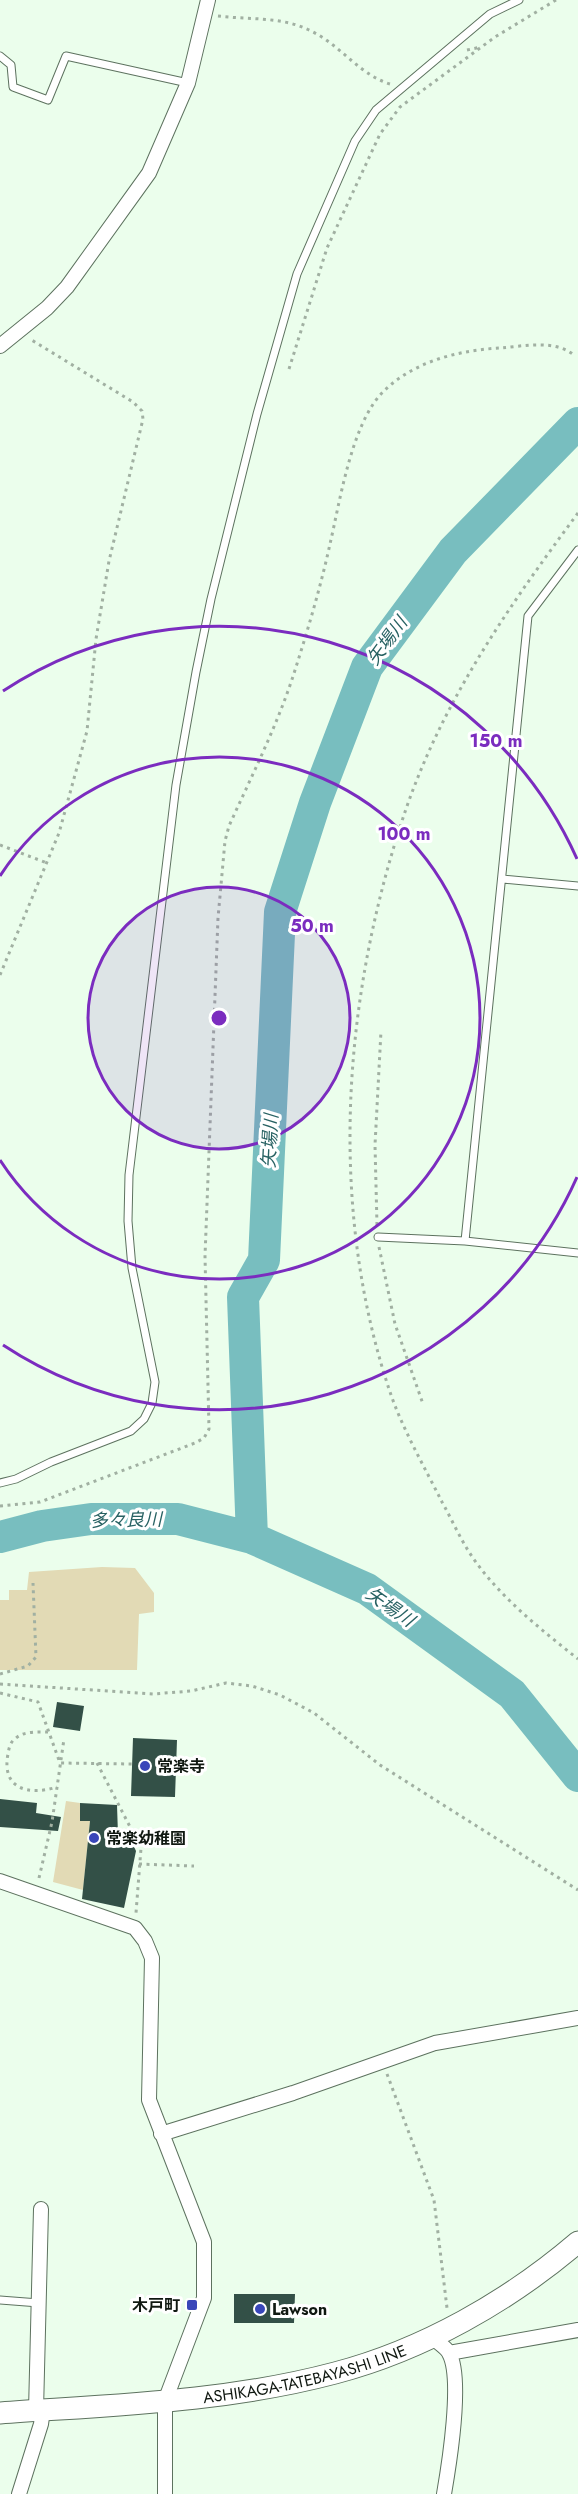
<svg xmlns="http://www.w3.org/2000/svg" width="578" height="2494" font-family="Jost,'Noto Sans JP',sans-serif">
<rect width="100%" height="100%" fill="#ebfeec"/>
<!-- green -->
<path fill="#e2dab5" d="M 102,1567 L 135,1568 L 154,1593 L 154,1612 L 139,1614 L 137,1670 L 0,1670 L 0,1600 L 9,1600 L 9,1590 L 27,1590 L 29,1572 Z
M 66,1801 L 80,1803 L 81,1820 L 90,1821 L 83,1890 L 53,1882 Z"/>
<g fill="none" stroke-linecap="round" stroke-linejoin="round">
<!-- river -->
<path stroke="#78bebf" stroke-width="32" d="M 0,1537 L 42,1526 L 91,1519 L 178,1519 L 252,1538 L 367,1589 L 512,1694 L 578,1776
M 252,1538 L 243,1297 L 264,1260 L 280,912 L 315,803 L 367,667 L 453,551 L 578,423"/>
</g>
<!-- building -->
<path fill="#335047" d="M 57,1702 L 84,1706 L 80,1731 L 53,1727 Z
M 133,1738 L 177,1740 L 175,1797 L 131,1796 Z
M 0,1799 L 37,1803 L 36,1813 L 61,1817 L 58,1831 L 0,1827 Z
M 80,1803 L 117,1805 L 118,1835 L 129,1836 L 136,1851 L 124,1908 L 82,1899 L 90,1821 L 80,1821 Z
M 234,2294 L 295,2294 L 294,2323 L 234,2323 Z"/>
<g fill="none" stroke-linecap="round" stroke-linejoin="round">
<defs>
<path id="lane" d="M 0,56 L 11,65 L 13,87 L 48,100 L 66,56 L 188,83
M 503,879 L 578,886
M 378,1237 L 465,1241 L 578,1253
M 465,1241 L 528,616 L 578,550
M 0,1483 L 16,1479 L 51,1462 L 131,1431 L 144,1419 L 152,1403 L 155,1382 L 132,1268 L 128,1221 L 129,1175 L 176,785 L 196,672 L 211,599 L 257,414 L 297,274 L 355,141 L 376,110 L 490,14 L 519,0
M 0,2300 L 39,2303"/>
<path id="street" d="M 0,346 L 47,308 L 67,287 L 149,173 L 188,83 L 208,0
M 0,1881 L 135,1928 L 145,1941 L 152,1958 L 149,2100 L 204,2242 L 204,2298 L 165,2401 L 165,2494
M 161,2134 L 293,2093 L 435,2043 L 578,2018
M 432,2337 C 437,2342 446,2347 449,2353 C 463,2378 449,2465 444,2494
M 449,2353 L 578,2330
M 36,2411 L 41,2209
M 19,2494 L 41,2424 L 43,2410"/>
<g id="primary">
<path id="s1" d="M 0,2413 C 112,2405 226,2402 335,2373 C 423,2350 509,2301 578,2242"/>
</g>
</defs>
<!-- lane casing -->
<use href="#lane" stroke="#5d725f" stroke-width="9"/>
<!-- street casing -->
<use href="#street" stroke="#5d725f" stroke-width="16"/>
<!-- primary casing -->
<use href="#primary" stroke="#5d725f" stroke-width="23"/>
<!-- path -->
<path stroke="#a1b0a2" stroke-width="3" stroke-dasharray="3 4.5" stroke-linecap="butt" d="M 218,16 C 250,20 284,16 313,32 C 341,46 360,75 390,84
M 467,50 L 481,47
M 289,369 L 327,248 L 380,134 L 400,107 L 495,37 L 556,0
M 578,513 C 509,606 444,699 406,809 C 343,994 327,1205 390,1392 C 402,1428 425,1468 442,1502 C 451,1518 459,1536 469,1552 C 496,1594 539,1628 578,1659
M 0,845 L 47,863
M 0,975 L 59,833 L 87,731 L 96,639 L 109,561 L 143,419 L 142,411 L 133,402 L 30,339
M 377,1225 L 375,1145 L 381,1031
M 379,1247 L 395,1324 L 423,1404
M 0,1506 L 40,1502 L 195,1443 L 204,1438 L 209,1429 L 205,1256 L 218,918 L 225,841 L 229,826 C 253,773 279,722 296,667 C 309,626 321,585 330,544 C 340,501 351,427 381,394 C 411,362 458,350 501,348 C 524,346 556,339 575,356
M 0,1674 L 28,1666 L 36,1657 L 33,1583
M 0,1684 L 153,1694 L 191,1691 L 226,1683 L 252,1686 L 280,1695 L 314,1713 L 380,1765 L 578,1890
M 0,1693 L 38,1702 L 60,1763 L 132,1764
M 48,1732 C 38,1732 24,1731 16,1738 C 10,1742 9,1748 8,1754 C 1,1789 29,1796 57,1787
M 97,1763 L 141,1848 L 136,1913
M 139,1864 L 194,1866
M 39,1878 L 52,1822 L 64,1739
M 387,2074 L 434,2200 L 447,2308"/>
<!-- lane -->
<use href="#lane" stroke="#fff" stroke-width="7"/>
<!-- street -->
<use href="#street" stroke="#fff" stroke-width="14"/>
<!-- primary -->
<use href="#primary" stroke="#fff" stroke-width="21"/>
</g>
<!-- distance rings -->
<circle cx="219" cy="1018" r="131" fill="#7b2cbf" fill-opacity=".12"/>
<g fill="none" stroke="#7b2cbf" stroke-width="3">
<circle cx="219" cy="1018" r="131"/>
<path d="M0 876A261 261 0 1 1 0 1160"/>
<path d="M577 1177A392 392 0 0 1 3 1345M3 691A392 392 0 0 1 577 859"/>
</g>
<!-- markers -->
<g fill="#3946b9" stroke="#fff" stroke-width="2">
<circle cx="145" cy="1766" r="6"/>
<circle cx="94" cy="1838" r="6"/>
<rect x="186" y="2299" width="12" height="12" rx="3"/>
<circle cx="260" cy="2309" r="6"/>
</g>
<g text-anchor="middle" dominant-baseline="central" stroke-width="6" stroke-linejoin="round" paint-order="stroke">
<!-- poi labels -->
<g font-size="16" font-weight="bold" fill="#101811" stroke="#fff" text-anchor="start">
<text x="157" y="1766">常楽寺</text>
<text x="106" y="1838">常楽幼稚園</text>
<text x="180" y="2305" text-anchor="end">木戸町</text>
<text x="272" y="2309">Lawson</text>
</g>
<!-- street labels -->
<g font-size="16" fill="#101811" stroke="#fff">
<text stroke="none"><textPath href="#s1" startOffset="308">ASHIKAGA-TATEBAYASHI LINE</textPath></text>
</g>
<!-- water labels -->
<g font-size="18" font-style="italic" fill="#286263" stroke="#fff">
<text transform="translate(387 641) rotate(-54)">矢場川</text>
<text transform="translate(270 1141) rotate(-87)">矢場川</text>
<text transform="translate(126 1520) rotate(-1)">多々良川</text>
<text transform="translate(390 1607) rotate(35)">矢場川</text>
</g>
</g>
<circle cx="219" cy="1018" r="9" fill="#7b2cbf" stroke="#fff" stroke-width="3"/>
<g font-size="18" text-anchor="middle" font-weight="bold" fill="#7b2cbf" stroke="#fff" stroke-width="6" stroke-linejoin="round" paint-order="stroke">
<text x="496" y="747">150 m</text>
<text x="404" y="840">100 m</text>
<text x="312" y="932">50 m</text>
</g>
</svg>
